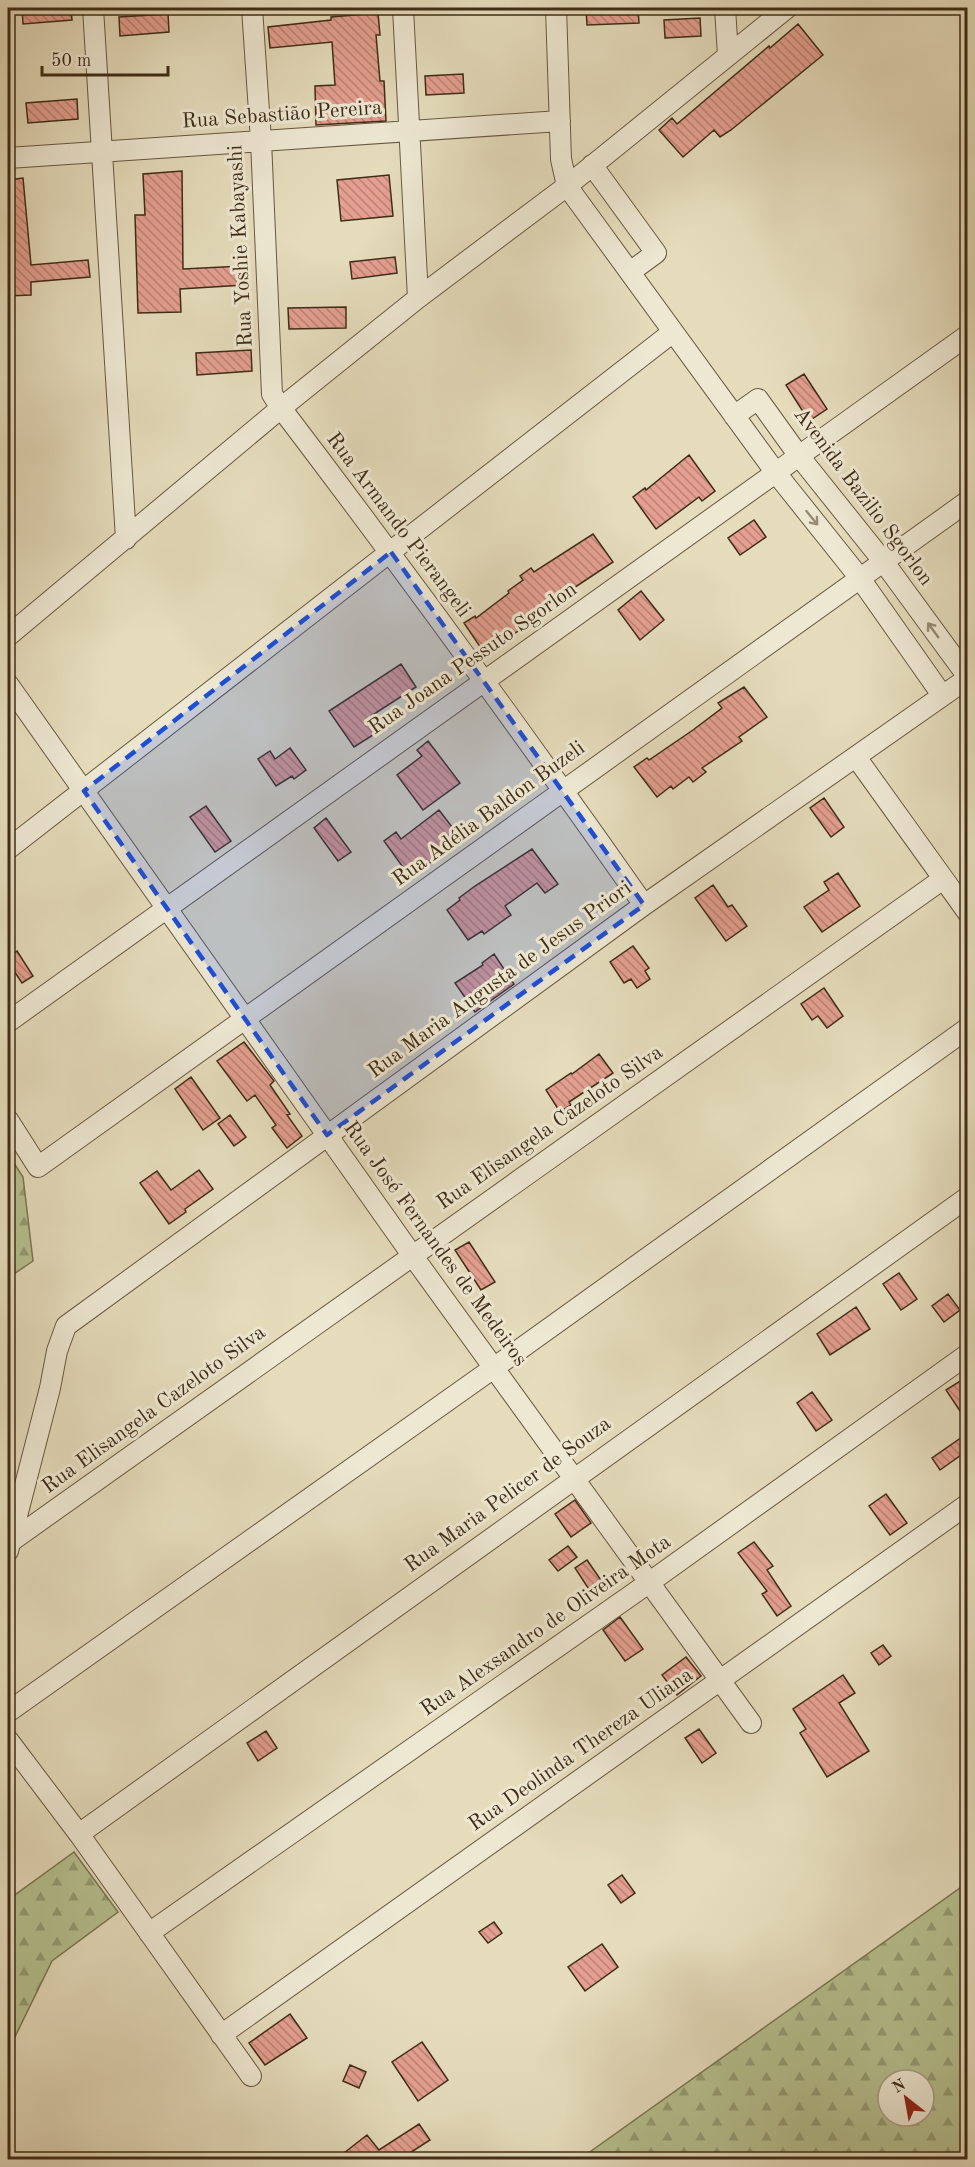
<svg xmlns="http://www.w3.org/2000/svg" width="975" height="2167" font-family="'Old Standard TT',serif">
<defs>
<pattern id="forest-firs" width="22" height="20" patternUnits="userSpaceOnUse" patternTransform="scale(1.5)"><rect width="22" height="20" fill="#b6c090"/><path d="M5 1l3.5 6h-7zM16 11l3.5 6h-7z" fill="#959c75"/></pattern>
<pattern id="building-back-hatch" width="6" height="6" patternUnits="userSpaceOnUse" patternTransform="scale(1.5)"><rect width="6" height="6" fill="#e49f90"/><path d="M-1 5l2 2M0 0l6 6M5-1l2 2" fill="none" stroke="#ba8275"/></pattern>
</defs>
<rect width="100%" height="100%" fill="#e5dcbc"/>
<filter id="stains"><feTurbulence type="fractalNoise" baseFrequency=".00333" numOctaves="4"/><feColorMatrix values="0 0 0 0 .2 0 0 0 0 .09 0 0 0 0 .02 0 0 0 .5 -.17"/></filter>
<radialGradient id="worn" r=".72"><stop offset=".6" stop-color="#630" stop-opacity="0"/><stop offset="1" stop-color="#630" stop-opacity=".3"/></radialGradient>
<!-- forest -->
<path fill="url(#forest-firs)" stroke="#7a7653" stroke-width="1.5" fill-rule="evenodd" d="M 8,1154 L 23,1177 L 33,1261 L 8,1278 Z
M 74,1852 L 118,1912 L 52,1961 L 8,2051 L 8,1900 Z
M 967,1883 L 967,2159 L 580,2159 ZM 888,2080 L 924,2080 L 924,2116 L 888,2116 Z"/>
<!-- building -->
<path fill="url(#building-back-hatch)" stroke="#3f2c16" stroke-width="1.5" d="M 22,8 L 71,8 L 72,20 L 23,24 Z
M 586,8 L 638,8 L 639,23 L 587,25 Z
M 378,13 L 380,35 L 376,35 L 380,81 L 384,81 L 386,121 L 316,125 L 315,86 L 335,85 L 332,42 L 270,48 L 268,27 L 331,20 L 331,17 Z
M 168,14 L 169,32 L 120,36 L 119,17 Z
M 700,18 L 701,36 L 665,38 L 664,20 Z
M 798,24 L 823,55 L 731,130 L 720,137 L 714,130 L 683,157 L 659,130 L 672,118 L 677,124 L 769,46 L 770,48 Z
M 463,74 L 464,93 L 426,95 L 425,76 Z
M 77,99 L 78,119 L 28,123 L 26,103 Z
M 182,171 L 183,269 L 243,266 L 244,285 L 180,289 L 181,312 L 138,313 L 135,215 L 145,215 L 143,174 Z
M 389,175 L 393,216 L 341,221 L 337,180 Z
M 23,178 L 31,265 L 88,260 L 90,277 L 31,282 L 31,295 L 8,296 L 8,180 Z
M 395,257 L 397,273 L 352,279 L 350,262 Z
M 346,307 L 346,328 L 289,329 L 288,308 Z
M 251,350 L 252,371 L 197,375 L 196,353 Z
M 804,374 L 827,409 L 809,421 L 786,385 Z
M 689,455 L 715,491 L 702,501 L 699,497 L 656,529 L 633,497 L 645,488 L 646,490 Z
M 754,520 L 766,537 L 740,555 L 728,538 Z
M 593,534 L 613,562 L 539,611 L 542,615 L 496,646 L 498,649 L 487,657 L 464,623 L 475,616 L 476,618 L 509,593 L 508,591 L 523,580 L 520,576 L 531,568 L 534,572 Z
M 641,591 L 664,620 L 640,640 L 618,610 Z
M 401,664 L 416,687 L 371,716 L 381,730 L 354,747 L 329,711 Z
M 744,687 L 767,717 L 739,737 L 742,741 L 702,768 L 706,772 L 693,782 L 689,777 L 673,789 L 671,786 L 657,797 L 634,767 L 647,758 L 649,760 L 693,730 L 722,708 L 718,703 Z
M 428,741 L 460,783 L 423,810 L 397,775 L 422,756 L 417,750 Z
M 290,748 L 306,770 L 294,779 L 292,776 L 276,786 L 258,759 L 270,751 L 275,759 Z
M 824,798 L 844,827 L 831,837 L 810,808 Z
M 206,806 L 231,841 L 215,852 L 190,817 Z
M 439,810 L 462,840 L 410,877 L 384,841 L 396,832 L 401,839 Z
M 326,818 L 351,852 L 338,861 L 314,828 Z
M 532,849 L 558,884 L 545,893 L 537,883 L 505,906 L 511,915 L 484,934 L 482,931 L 468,940 L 447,910 L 460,900 L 459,898 L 475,886 Z
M 838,873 L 860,906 L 822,932 L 804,907 L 829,890 L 824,882 Z
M 713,885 L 728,907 L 732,905 L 747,926 L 726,941 L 695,898 Z
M 633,946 L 649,968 L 645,971 L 650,979 L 637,988 L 631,979 L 624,983 L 610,962 Z
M 17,951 L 33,976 L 22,983 L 8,962 L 8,957 Z
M 494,954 L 514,984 L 475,1012 L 455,983 L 483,965 L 482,963 Z
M 824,988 L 843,1016 L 827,1028 L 818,1016 L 812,1020 L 801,1004 Z
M 244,1042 L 274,1081 L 270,1085 L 290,1114 L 287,1115 L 302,1136 L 287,1148 L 272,1128 L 276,1125 L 255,1095 L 247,1101 L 217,1061 Z
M 599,1054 L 613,1073 L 569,1102 L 571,1105 L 560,1112 L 546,1090 L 571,1073 L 572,1074 Z
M 191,1077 L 220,1118 L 203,1130 L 175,1089 Z
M 230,1115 L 246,1137 L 234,1146 L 218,1124 Z
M 199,1170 L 213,1189 L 185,1209 L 186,1212 L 169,1224 L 140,1183 L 157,1171 L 171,1190 Z
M 469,1242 L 495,1282 L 481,1290 L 455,1250 Z
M 899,1273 L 917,1299 L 901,1310 L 883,1284 Z
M 948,1294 L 960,1310 L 944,1322 L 932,1306 Z
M 856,1307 L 870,1329 L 830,1355 L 817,1334 Z
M 968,1376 L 968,1423 L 946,1390 Z
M 812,1392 L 832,1420 L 816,1431 L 797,1403 Z
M 968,1433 L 968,1450 L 940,1470 L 932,1458 Z
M 886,1494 L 907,1523 L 890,1535 L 869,1506 Z
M 575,1500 L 591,1523 L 571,1537 L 555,1514 Z
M 754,1542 L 773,1566 L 767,1570 L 791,1606 L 777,1616 L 762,1594 L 767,1591 L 738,1553 Z
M 568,1546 L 577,1557 L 558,1571 L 549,1560 Z
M 587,1560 L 605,1586 L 592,1594 L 575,1568 Z
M 620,1617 L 643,1649 L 625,1661 L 603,1630 Z
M 883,1645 L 891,1656 L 879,1665 L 871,1653 Z
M 686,1657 L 701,1676 L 677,1695 L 662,1675 Z
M 843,1675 L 855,1693 L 839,1703 L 869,1751 L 827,1777 L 800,1733 L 806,1729 L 793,1709 Z
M 699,1729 L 716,1753 L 702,1763 L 685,1738 Z
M 266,1731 L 277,1748 L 258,1761 L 247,1743 Z
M 622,1875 L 635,1893 L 621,1903 L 608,1885 Z
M 494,1922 L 502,1933 L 488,1943 L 479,1932 Z
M 602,1944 L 618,1967 L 585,1991 L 568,1967 Z
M 290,2014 L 307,2038 L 265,2065 L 249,2043 Z
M 422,2042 L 448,2080 L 418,2101 L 392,2062 Z
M 350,2065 L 366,2072 L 359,2088 L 343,2081 Z
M 419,2124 L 430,2140 L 399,2160 L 335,2160 L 367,2135 L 379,2150 Z"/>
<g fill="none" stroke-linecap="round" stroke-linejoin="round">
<defs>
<path id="minor" d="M 93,8 L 126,539
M 252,8 L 261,141 L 272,394 L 281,408 C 405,571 526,737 644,905
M 403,8 L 418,298
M 556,8 L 561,159 L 567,186 L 776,473 L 859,577 L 942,695
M 725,8 L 728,55
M 8,158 L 560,121
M 592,165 L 656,253 L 630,272
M 734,416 L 758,399 L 799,456 L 883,561 L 968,677
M 8,636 L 281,408 L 418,298 L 567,186 L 787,8
M 8,684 L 412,1255 L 751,1723
M 856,757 L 968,913
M 8,849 L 673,332
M 8,1022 L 968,335
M 8,1120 L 38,1167 L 968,501
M 10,1542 L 943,879
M 8,1551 L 50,1388 L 57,1351 L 66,1326 L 644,905 L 968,678
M 8,1712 L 495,1367 L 968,1028
M 8,1740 L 79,1834 L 251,2076
M 79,1834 L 968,1197
M 149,1933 L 650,1582 L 968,1354
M 221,2035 L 968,1504"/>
</defs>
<!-- minor casing -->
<use href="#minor" stroke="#685840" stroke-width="22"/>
<!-- minor -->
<use href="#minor" stroke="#eee8d3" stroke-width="20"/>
</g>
<!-- one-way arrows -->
<defs><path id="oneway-shaft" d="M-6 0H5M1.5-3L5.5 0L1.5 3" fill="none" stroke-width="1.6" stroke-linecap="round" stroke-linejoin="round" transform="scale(1.5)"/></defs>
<g stroke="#968a74">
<use href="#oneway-shaft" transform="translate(812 518) rotate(51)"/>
<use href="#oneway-shaft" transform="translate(933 630) rotate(-126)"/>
</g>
<!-- marked area -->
<path fill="#1d4ed8" fill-opacity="0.2" stroke="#1d4ed8" stroke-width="4.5" stroke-dasharray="12 8" stroke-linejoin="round" d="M 391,552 L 644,905 L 327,1135 L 84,791 Z"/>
<g text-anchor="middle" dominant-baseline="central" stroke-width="6" stroke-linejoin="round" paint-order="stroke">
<!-- street labels -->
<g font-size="21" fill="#3f2c16" stroke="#eee8d3">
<text transform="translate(282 115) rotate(-4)">Rua Sebastião Pereira</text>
<text transform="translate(241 246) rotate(-93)">Rua Yoshie Kabayashi</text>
<text transform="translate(863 497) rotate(53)">Avenida Bazilio Sgorlon</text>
<text transform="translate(398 525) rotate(53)">Rua Armando Pierangeli</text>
<text transform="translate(473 659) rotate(-35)">Rua Joana Pessuto Sgorlon</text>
<text transform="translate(489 814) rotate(-36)">Rua Adélia Baldon Buzeli</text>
<text transform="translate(500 980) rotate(-36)">Rua Maria Augusta de Jesus Priori</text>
<text transform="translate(550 1128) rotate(-35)">Rua Elisangela Cazeloto Silva</text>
<text transform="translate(435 1244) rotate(54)">Rua José Fernandes de Medeiros</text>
<text transform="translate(154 1410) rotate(-36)">Rua Elisangela Cazeloto Silva</text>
<text transform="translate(508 1495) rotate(-36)">Rua Maria Pelicer de Souza</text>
<text transform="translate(546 1626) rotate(-35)">Rua Alexsandro de Oliveira Mota</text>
<text transform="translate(581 1750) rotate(-35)">Rua Deolinda Thereza Uliana</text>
</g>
</g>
<!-- margin -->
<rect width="975" height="2167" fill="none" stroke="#e5dcbc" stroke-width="30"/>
<rect x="9" y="9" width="957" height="2149" fill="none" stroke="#3f2c16" stroke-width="3"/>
<rect x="15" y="15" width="945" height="2137" fill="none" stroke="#3f2c16" stroke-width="1.5"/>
<!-- north arrow -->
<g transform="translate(906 2098) rotate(329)"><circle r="28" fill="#eee8d3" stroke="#a89d87" stroke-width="1.5"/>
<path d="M0-4.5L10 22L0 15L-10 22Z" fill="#8f2418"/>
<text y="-9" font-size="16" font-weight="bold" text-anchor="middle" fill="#3f2c16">N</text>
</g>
<!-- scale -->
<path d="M42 66v9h126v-9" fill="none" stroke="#3f2c16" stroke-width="3"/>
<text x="51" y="66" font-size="18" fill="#3f2c16" stroke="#eee8d3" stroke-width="4.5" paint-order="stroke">50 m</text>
<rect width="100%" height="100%" filter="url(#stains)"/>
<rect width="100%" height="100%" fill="url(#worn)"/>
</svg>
